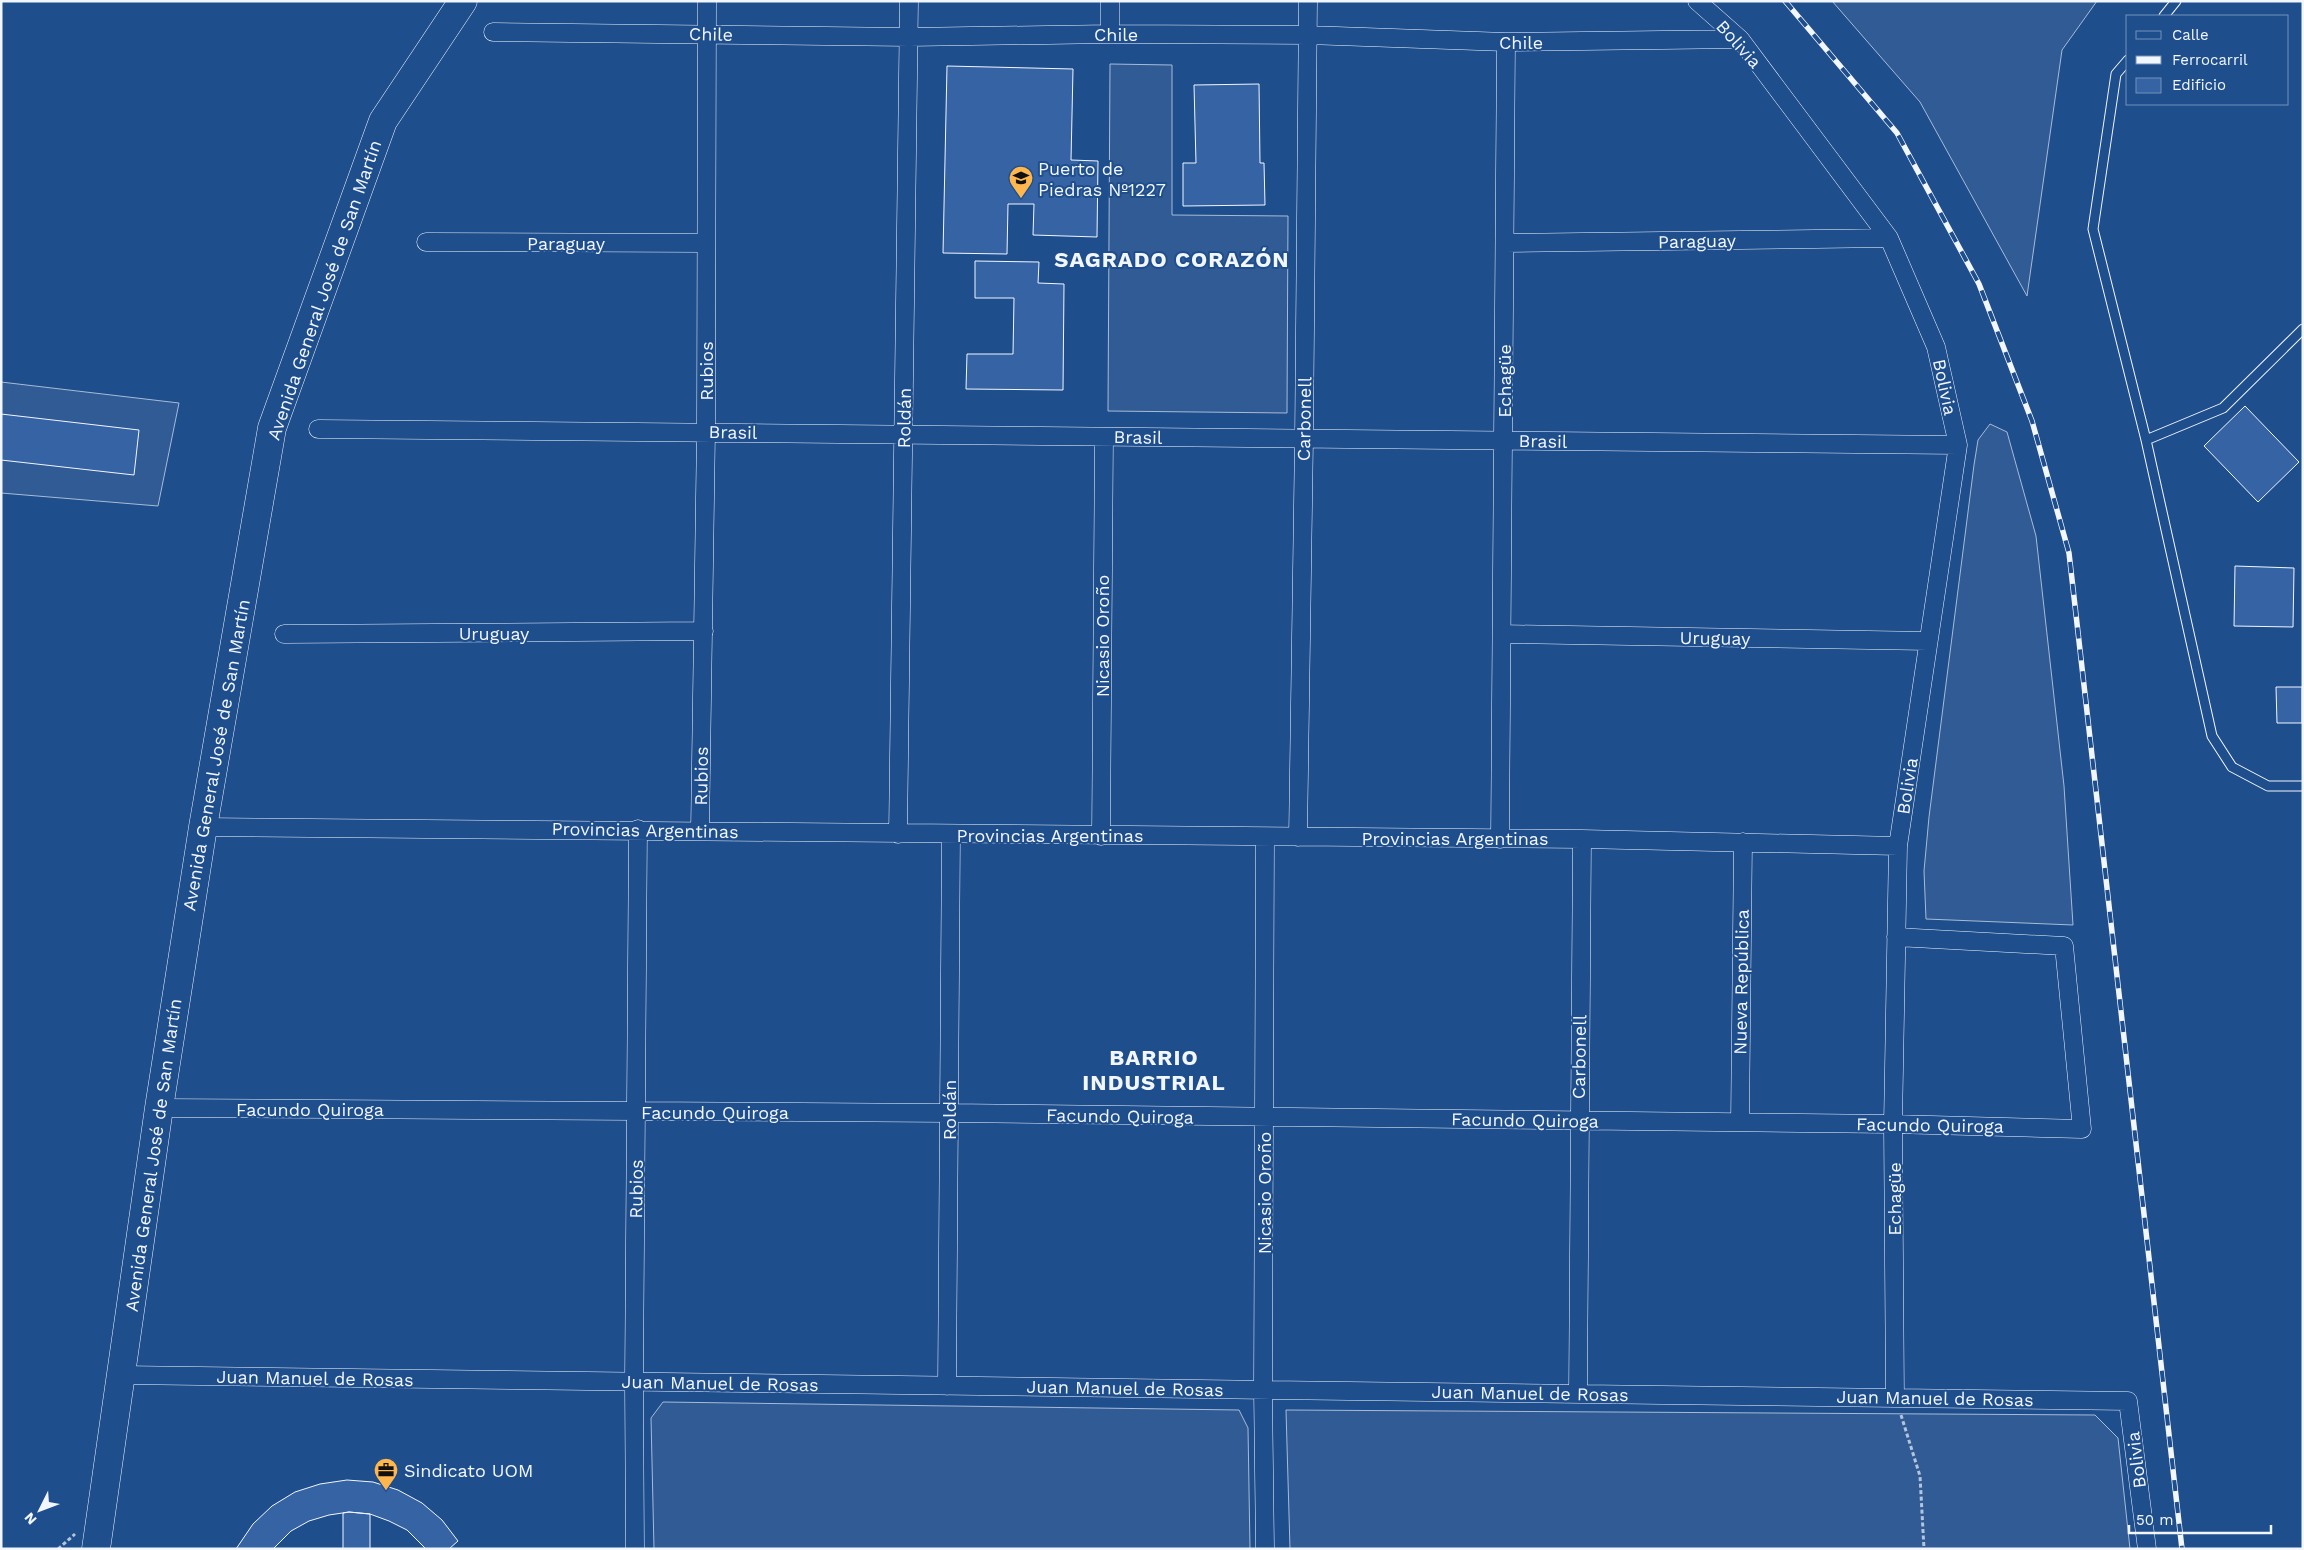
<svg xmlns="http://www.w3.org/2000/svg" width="2304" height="1550" font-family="'Work Sans',sans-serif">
<rect width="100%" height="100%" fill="#1f4e8c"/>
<!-- built -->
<path fill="#305b95" stroke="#a8bbd7" d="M 1832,1 L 2097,1 L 2062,50 L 2027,296 L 1920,102 Z
M 1110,64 L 1172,65 L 1172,215 L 1288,216 L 1287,413 L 1108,411 Z
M 1,382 L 179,403 L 158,506 L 1,493 Z
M 1990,424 L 2007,432 L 2036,536 L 2064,786 L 2073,925 L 1926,919 L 1924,871 L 1929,817 L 1974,465 L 1978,440 Z
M 663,1402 L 1239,1410 L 1248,1428 L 1250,1549 L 654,1549 L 651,1418 Z
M 1286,1410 L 2095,1415 L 2118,1438 L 2130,1549 L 1290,1549 Z"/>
<!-- building -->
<path fill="#3563a3" stroke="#f2f6ff" d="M 947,66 L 1073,69 L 1071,160 L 1098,161 L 1097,237 L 1033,235 L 1034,204 L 1008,204 L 1007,254 L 943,253 Z
M 1259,84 L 1260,163 L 1264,163 L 1265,205 L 1183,206 L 1183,163 L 1196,163 L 1194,85 Z
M 975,261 L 1039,262 L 1038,283 L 1064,284 L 1063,390 L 966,389 L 967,354 L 1013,354 L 1014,298 L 975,298 Z
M 2245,406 L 2299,462 L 2258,502 L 2204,446 Z
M 1,414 L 139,430 L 134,475 L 1,460 Z
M 2235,566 L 2294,568 L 2293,627 L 2234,626 Z
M 2276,687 L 2302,687 L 2302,723 L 2277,723 Z
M 347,1480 L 373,1482 L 398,1490 L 422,1503 L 442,1520 L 458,1541 L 449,1549 L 426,1549 L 407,1530 L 389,1521 L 370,1514 L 349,1512 L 329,1515 L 309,1521 L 291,1531 L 273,1549 L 236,1549 L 253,1524 L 272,1506 L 295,1492 L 320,1484 Z
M 349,1512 L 370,1514 L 370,1549 L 343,1549 L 343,1513 Z"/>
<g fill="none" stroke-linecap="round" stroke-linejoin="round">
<defs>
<path id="lane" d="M 2164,16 L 2176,1
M 2128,60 L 2116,74 L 2093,229 L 2146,440 L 2212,736 L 2232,767 L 2268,786 L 2303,786
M 2146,440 L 2223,408 L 2303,329"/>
<path id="street" d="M 1697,1 L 1740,39 L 1889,238 L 1936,347 L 1958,445 L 1898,846 L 1893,1124 L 1895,1398
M 493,32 L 909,37 L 1110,34 L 1308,35 L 1506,42 L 1740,39
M 1110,34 L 1110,1
M 426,242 L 706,243
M 1505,243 L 1889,238
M 318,429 L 1958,445
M 284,634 L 704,631
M 1502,634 L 1928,641
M 203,827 L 1582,839 L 1898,846
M 700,831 L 706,432 L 707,1
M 898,834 L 909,1
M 1101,836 L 1104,437
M 1298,837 L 1304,439 L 1308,1
M 1500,839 L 1506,42
M 159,1108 L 949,1113 L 1893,1124 L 2082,1129 L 2064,946 L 1896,937
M 1740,1122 L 1743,842
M 122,1375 L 2128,1401 L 2147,1549
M 947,1386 L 951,835
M 1578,1394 L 1582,839
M 635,1549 L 634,1382 L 638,829
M 1265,1549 L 1263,1390 L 1265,837"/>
<path id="primary" d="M 96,1549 L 159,1108 L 203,827 L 272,428 L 383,121 L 463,1"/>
</defs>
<!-- lane casing -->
<use href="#lane" stroke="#f2f6ff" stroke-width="11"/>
<!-- street casing -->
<use href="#street" stroke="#f2f6ff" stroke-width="19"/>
<!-- primary casing -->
<use href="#primary" stroke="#f2f6ff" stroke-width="29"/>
<!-- path -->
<path stroke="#b3c4dc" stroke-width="3" stroke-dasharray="4 2.5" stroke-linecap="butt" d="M 1901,1415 L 1920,1476 L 1924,1549
M 58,1549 L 75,1534"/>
<!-- lane -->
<use href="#lane" stroke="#1f4e8c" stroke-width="9"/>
<!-- street -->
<use href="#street" stroke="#1f4e8c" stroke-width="18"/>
<!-- primary -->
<use href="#primary" stroke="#1f4e8c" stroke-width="28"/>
<defs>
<path id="rail" d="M 1785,1 L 1897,133 L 1979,284 L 2032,421 L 2069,553 L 2182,1549"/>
</defs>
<!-- rail casing -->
<use href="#rail" stroke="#f2f6ff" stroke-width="5.5"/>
<!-- rail -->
<use href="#rail" stroke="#1f4e8c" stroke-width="4" stroke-dasharray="11" stroke-linecap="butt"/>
</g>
<!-- icons -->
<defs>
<symbol id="school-pin" viewBox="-11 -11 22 30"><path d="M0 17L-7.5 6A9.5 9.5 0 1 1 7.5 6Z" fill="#ffb74d" stroke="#1f4e8c"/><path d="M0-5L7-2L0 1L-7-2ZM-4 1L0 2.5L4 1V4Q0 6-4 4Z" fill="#111"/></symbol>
<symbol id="office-pin" viewBox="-11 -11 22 30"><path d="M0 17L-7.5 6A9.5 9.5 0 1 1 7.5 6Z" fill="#ffb74d" stroke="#1f4e8c"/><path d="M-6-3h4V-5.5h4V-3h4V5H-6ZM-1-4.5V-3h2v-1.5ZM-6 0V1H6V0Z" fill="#111"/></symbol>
</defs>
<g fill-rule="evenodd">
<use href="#school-pin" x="1007" y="164" width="28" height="38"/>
<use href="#office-pin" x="372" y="1456" width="28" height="38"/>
</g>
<g text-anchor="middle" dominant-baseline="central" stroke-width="4" stroke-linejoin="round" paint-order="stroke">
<!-- street labels -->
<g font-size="18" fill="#f2f6ff" stroke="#1f4e8c">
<text transform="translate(711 34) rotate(1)">Chile</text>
<text x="1116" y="34">Chile</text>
<text x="1521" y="42">Chile</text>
<text transform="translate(1739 44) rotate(48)">Bolivia</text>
<text transform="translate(1697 241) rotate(-1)">Paraguay</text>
<text x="566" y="243">Paraguay</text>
<text transform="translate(324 290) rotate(-71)">Avenida General José de San Martín</text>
<text transform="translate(706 371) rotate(-90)">Rubios</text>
<text transform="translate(1504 381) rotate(-90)">Echagüe</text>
<text transform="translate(1945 387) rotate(78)">Bolivia</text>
<text transform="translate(904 418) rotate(-89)">Roldán</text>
<text transform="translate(1304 419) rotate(-89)">Carbonell</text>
<text transform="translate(733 432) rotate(1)">Brasil</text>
<text transform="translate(1138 437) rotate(1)">Brasil</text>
<text transform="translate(1543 441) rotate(1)">Brasil</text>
<text x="494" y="633">Uruguay</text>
<text transform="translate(1102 636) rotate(-90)">Nicasio Oroño</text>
<text transform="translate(1715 638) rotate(1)">Uruguay</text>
<text transform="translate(216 755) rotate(-80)">Avenida General José de San Martín</text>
<text transform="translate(701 776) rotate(-89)">Rubios</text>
<text transform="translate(1907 786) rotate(-81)">Bolivia</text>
<text transform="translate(645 830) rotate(1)">Provincias Argentinas</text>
<text x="1050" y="835">Provincias Argentinas</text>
<text x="1455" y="838">Provincias Argentinas</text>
<text transform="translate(1741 982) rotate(-89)">Nueva República</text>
<text transform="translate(1579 1057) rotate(-89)">Carbonell</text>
<text x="310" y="1109">Facundo Quiroga</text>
<text transform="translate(949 1110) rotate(-90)">Roldán</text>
<text x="715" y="1112">Facundo Quiroga</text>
<text transform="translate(1120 1116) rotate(1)">Facundo Quiroga</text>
<text transform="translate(1525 1120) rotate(1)">Facundo Quiroga</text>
<text transform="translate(1930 1125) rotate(1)">Facundo Quiroga</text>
<text transform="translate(153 1155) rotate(-82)">Avenida General José de San Martín</text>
<text transform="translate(636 1189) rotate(-89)">Rubios</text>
<text transform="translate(1264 1193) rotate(-90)">Nicasio Oroño</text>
<text transform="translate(1894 1199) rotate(-90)">Echagüe</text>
<text transform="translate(315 1378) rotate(1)">Juan Manuel de Rosas</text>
<text transform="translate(720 1383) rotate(1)">Juan Manuel de Rosas</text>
<text transform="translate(1125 1388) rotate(1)">Juan Manuel de Rosas</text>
<text transform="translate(1530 1393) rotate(1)">Juan Manuel de Rosas</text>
<text transform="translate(1935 1398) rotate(1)">Juan Manuel de Rosas</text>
<text transform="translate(2136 1460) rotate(-97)">Bolivia</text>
</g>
<!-- poi labels -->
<g font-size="18" fill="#f2f6ff" stroke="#1f4e8c" text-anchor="start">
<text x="1038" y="168">Puerto de<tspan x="1038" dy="21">Piedras Nº1227</tspan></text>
<text x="404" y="1470">Sindicato UOM</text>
</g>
<!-- district labels -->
<g font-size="22" font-weight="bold" letter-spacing="1" fill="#f2f6ff" stroke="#1f4e8c">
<text x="1172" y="259">SAGRADO CORAZÓN</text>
<text x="1154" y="1057">BARRIO<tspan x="1154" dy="25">INDUSTRIAL</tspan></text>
</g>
</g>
<!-- border -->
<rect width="2304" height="1550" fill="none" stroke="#f2f6ff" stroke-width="5"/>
<!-- legend -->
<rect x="2126" y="15" width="162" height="90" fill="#1f4e8c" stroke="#7391ba"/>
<rect x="2136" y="31" width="25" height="8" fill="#1f4e8c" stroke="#7391ba"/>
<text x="2172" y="40" font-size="15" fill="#f2f6ff">Calle</text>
<rect x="2136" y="56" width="25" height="8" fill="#f2f6ff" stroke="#7391ba"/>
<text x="2172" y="65" font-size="15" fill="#f2f6ff">Ferrocarril</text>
<rect x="2136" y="78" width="25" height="15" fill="#3563a3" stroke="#7391ba"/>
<text x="2172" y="90" font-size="15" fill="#f2f6ff">Edificio</text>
<!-- north arrow -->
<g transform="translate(40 1510) rotate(228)" stroke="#1f4e8c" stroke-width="4" paint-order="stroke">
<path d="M0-4L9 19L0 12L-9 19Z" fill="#f2f6ff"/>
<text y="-8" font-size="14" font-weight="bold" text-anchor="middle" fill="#f2f6ff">N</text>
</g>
<!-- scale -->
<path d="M2129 1525v8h142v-8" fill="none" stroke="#f2f6ff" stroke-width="2.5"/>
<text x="2136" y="1525" font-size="15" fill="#f2f6ff" stroke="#1f4e8c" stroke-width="4" paint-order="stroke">50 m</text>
</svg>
